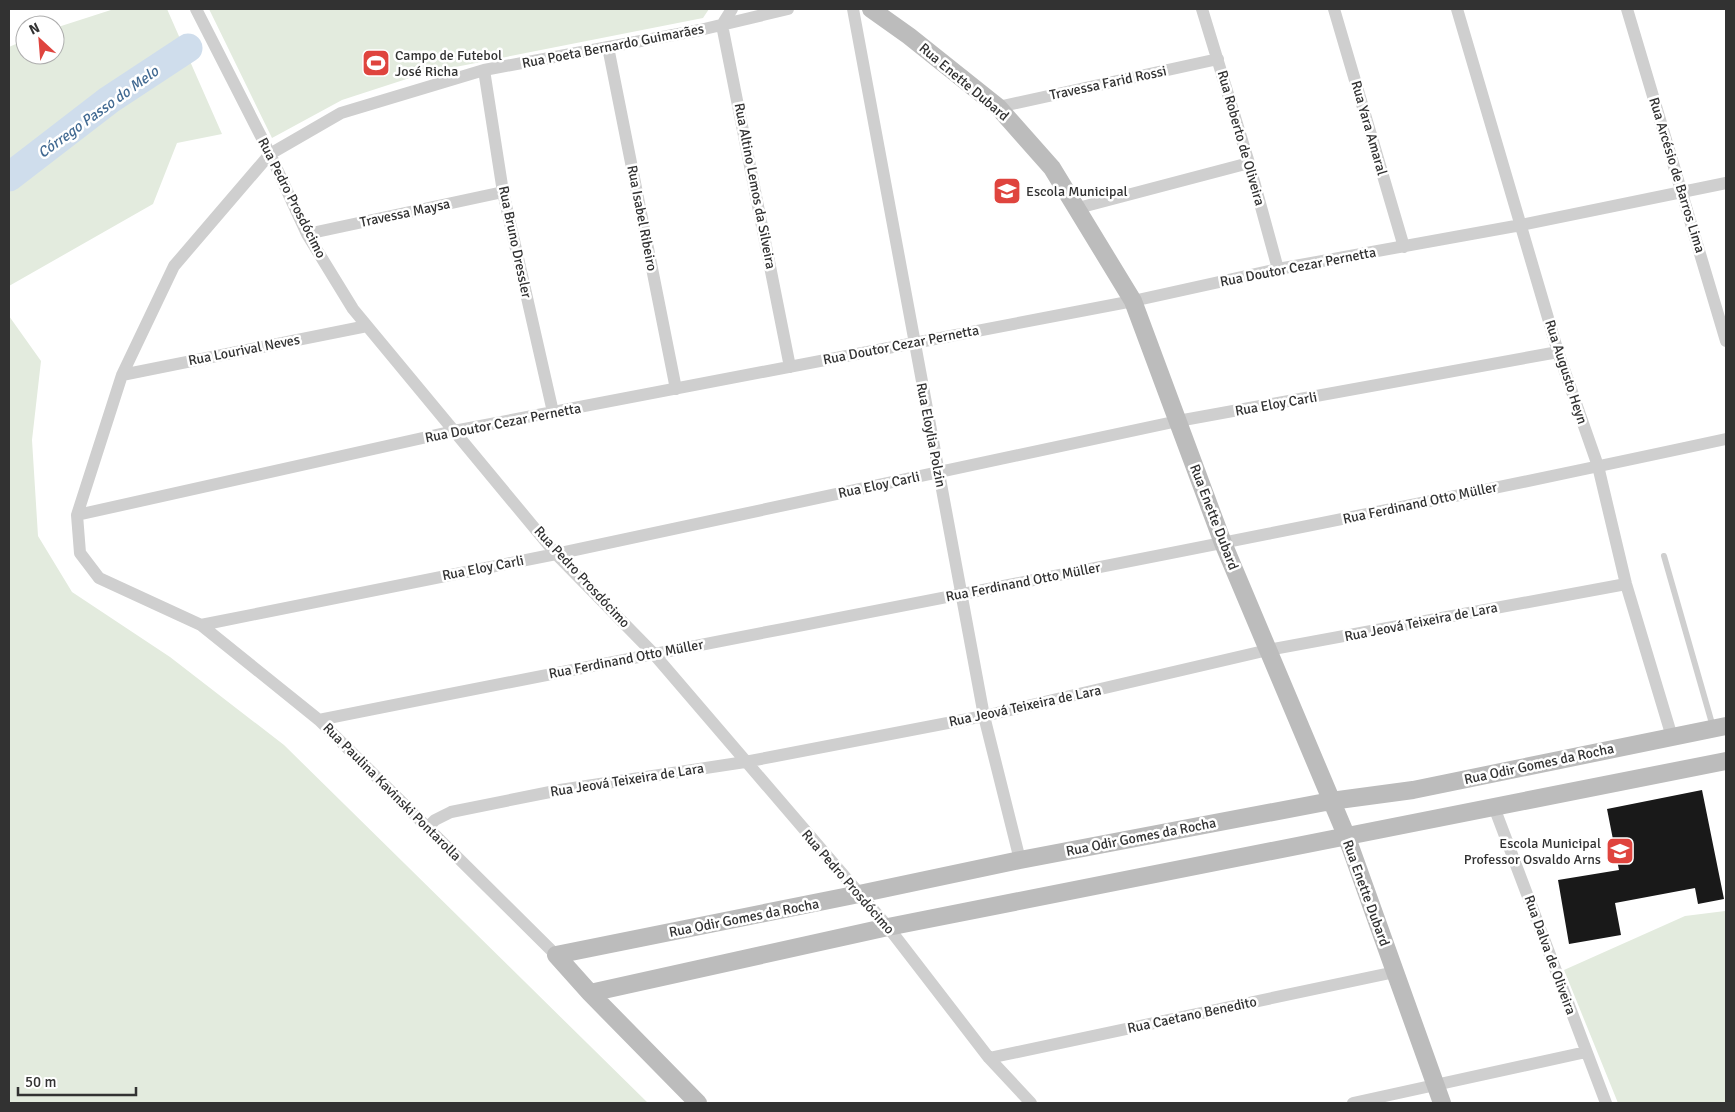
<svg xmlns="http://www.w3.org/2000/svg" width="1735" height="1112" font-family="Signika,sans-serif">
<rect width="100%" height="100%" fill="#fff"/>
<!-- green -->
<path fill="#e3ebde" d="M 114,9 L 167,9 L 222,134 L 177,143 L 153,204 L 9,286 L 9,47 L 25,40 L 25,55 L 55,55 L 55,28 Z
M 209,9 L 709,9 L 703,18 L 425,73 L 342,100 L 272,138 Z
M 9,316 L 41,361 L 32,440 L 38,536 L 72,592 L 170,657 L 284,745 L 648,1103 L 9,1103 Z
M 1726,909 L 1726,1103 L 1618,1103 L 1564,970 L 1685,916 L 1725,911 Z"/>
<g fill="none" stroke-linecap="round" stroke-linejoin="round">
<!-- river -->
<path stroke="#cfddec" stroke-width="29" d="M 9,177 L 109,100 L 188,48"/>
</g>
<!-- building -->
<path fill="#191919" d="M 1702,790 L 1724,899 L 1698,904 L 1695,888 L 1615,903 L 1621,935 L 1569,944 L 1558,880 L 1619,870 L 1607,809 Z"/>
<g fill="none" stroke-linecap="round" stroke-linejoin="round">
<!-- lane -->
<path stroke="#cfcfcf" stroke-width="6" d="M 1664,556 L 1713,727"/>
<!-- street -->
<path stroke="#cfcfcf" stroke-width="12" d="M 196,9 L 270,154 L 307,234 L 353,309 L 556,554 L 653,653 L 888,927 L 989,1058 L 1031,1103
M 732,9 L 722,25 L 790,367
M 853,9 L 984,716 L 1020,860
M 1202,9 L 1249,163 L 1278,269
M 1334,9 L 1404,247
M 1457,9 L 1558,352 L 1598,466 L 1626,584 L 1672,737
M 1627,9 L 1726,341
M 608,47 L 676,389
M 484,70 L 503,192 L 553,412
M 998,107 L 1218,59
M 1078,208 L 1249,163
M 307,234 L 503,192
M 122,375 L 367,326
M 77,515 L 454,431 L 1133,301 L 1278,269 L 1521,225 L 1726,183
M 201,625 L 556,554 L 1178,421 L 1558,352
M 319,720 C 788,626 1259,540 1726,439
M 1494,807 L 1606,1103
M 427,828 L 435,820 L 451,812 L 560,790 L 745,762 L 984,716 L 1268,650 L 1626,584
M 556,955 L 319,720 L 201,625 L 99,578 L 80,553 L 77,515 L 122,375 L 174,266 L 270,154 L 341,113 L 484,70 L 700,30 L 788,9
M 989,1058 L 1395,972
M 1353,1103 L 1586,1052"/>
<!-- secondary -->
<path stroke="#bcbcbc" stroke-width="18" d="M 871,9 L 909,36 L 998,107 L 1052,168 L 1133,301 L 1223,543 L 1346,835 L 1442,1103
M 556,955 L 859,894 L 1020,860 L 1331,801 L 1413,790 L 1726,726
M 556,955 L 590,993 L 698,1103
M 590,993 L 888,927 L 1726,761"/>
</g>
<!-- icons -->
<defs>
<symbol id="stadium-square" viewBox="-11 -11 22 22"><rect x="-9" y="-9" width="18" height="18" rx="4" fill="#df443e" stroke="#fff"/><path d="M0-5a6.5 5 0 1 0 0 10a6.5 5 0 1 0 0-10ZM-3.5-1.8h7v3.6h-7Z" fill="#fff"/></symbol>
<symbol id="school-square" viewBox="-11 -11 22 22"><rect x="-9" y="-9" width="18" height="18" rx="4" fill="#df443e" stroke="#fff"/><path d="M0-5L7-2L0 1L-7-2ZM-4 1L0 2.5L4 1V4Q0 6-4 4Z" fill="#fff"/></symbol>
</defs>
<g fill-rule="evenodd">
<use href="#stadium-square" x="360" y="47" width="32" height="32"/>
<use href="#school-square" x="991" y="175" width="32" height="32"/>
<use href="#school-square" x="1604" y="835" width="32" height="32"/>
</g>
<g text-anchor="middle" dominant-baseline="central" stroke-width="5" stroke-linejoin="round" paint-order="stroke">
<!-- street labels -->
<g font-size="14" fill="#323232" stroke="#fff">
<text transform="translate(613 46) rotate(-11)">Rua Poeta Bernardo Guimarães</text>
<text transform="translate(964 82) rotate(40)">Rua Enette Dubard</text>
<text transform="translate(1108 83) rotate(-12)">Travessa Farid Rossi</text>
<text transform="translate(1369 128) rotate(74)">Rua Yara Amaral</text>
<text transform="translate(1241 138) rotate(74)">Rua Roberto de Oliveira</text>
<text transform="translate(1677 175) rotate(73)">Rua Arcésio de Barros Lima</text>
<text transform="translate(755 186) rotate(79)">Rua Altino Lemos da Silveira</text>
<text transform="translate(292 198) rotate(63)">Rua Pedro Prosdócimo</text>
<text transform="translate(405 213) rotate(-12)">Travessa Maysa</text>
<text transform="translate(642 218) rotate(79)">Rua Isabel Ribeiro</text>
<text transform="translate(515 242) rotate(78)">Rua Bruno Dressler</text>
<text transform="translate(1298 267) rotate(-11)">Rua Doutor Cezar Pernetta</text>
<text transform="translate(901 345) rotate(-11)">Rua Doutor Cezar Pernetta</text>
<text transform="translate(244 350) rotate(-11)">Rua Lourival Neves</text>
<text transform="translate(1566 372) rotate(72)">Rua Augusto Heyn</text>
<text transform="translate(1276 404) rotate(-10)">Rua Eloy Carli</text>
<text transform="translate(503 423) rotate(-11)">Rua Doutor Cezar Pernetta</text>
<text transform="translate(931 435) rotate(79)">Rua Eloylia Polzin</text>
<text transform="translate(879 485) rotate(-12)">Rua Eloy Carli</text>
<text transform="translate(1420 503) rotate(-12)">Rua Ferdinand Otto Müller</text>
<text transform="translate(1214 517) rotate(69)">Rua Enette Dubard</text>
<text transform="translate(483 568) rotate(-11)">Rua Eloy Carli</text>
<text transform="translate(582 577) rotate(47)">Rua Pedro Prosdócimo</text>
<text transform="translate(1023 582) rotate(-11)">Rua Ferdinand Otto Müller</text>
<text transform="translate(1421 622) rotate(-11)">Rua Jeová Teixeira de Lara</text>
<text transform="translate(626 659) rotate(-11)">Rua Ferdinand Otto Müller</text>
<text transform="translate(1025 706) rotate(-12)">Rua Jeová Teixeira de Lara</text>
<text transform="translate(1539 764) rotate(-12)">Rua Odir Gomes da Rocha</text>
<text transform="translate(627 780) rotate(-9)">Rua Jeová Teixeira de Lara</text>
<text transform="translate(392 792) rotate(45)">Rua Paulina Kavinski Pontarolla</text>
<text transform="translate(1141 837) rotate(-11)">Rua Odir Gomes da Rocha</text>
<text transform="translate(848 882) rotate(49)">Rua Pedro Prosdócimo</text>
<text transform="translate(1366 893) rotate(70)">Rua Enette Dubard</text>
<text transform="translate(744 918) rotate(-11)">Rua Odir Gomes da Rocha</text>
<text transform="translate(1550 955) rotate(70)">Rua Dalva de Oliveira</text>
<text transform="translate(1192 1015) rotate(-12)">Rua Caetano Benedito</text>
</g>
<!-- poi labels -->
<g font-size="14" fill="#323232" stroke="#fff" text-anchor="start">
<text x="395" y="55">Campo de Futebol<tspan x="395" dy="16">José Richa</tspan></text>
<text x="1026" y="191">Escola Municipal</text>
<text x="1601" y="843" text-anchor="end">Escola Municipal<tspan x="1601" dy="16">Professor Osvaldo Arns</tspan></text>
</g>
<!-- water labels -->
<g font-size="15" font-style="italic" fill="#426a92" stroke="#fff">
<text transform="translate(98 112) rotate(-36)">Córrego Passo do Melo</text>
</g>
</g>
<!-- border -->
<rect width="1735" height="1112" fill="none" stroke="#323232" stroke-width="20"/>
<!-- north arrow -->
<g transform="translate(40 40) rotate(334)"><circle r="24" fill="#ffffff" stroke="#adadad"/>
<path d="M0-4L9 19L0 12L-9 19Z" fill="#df443e"/>
<text y="-8" font-size="14" font-weight="bold" text-anchor="middle" fill="#323232">N</text>
</g>
<!-- scale -->
<path d="M18 1087v8h118v-8" fill="none" stroke="#323232" stroke-width="2.5"/>
<text x="25" y="1087" font-size="15" fill="#323232" stroke="#ffffff" stroke-width="4" paint-order="stroke">50 m</text>
</svg>
